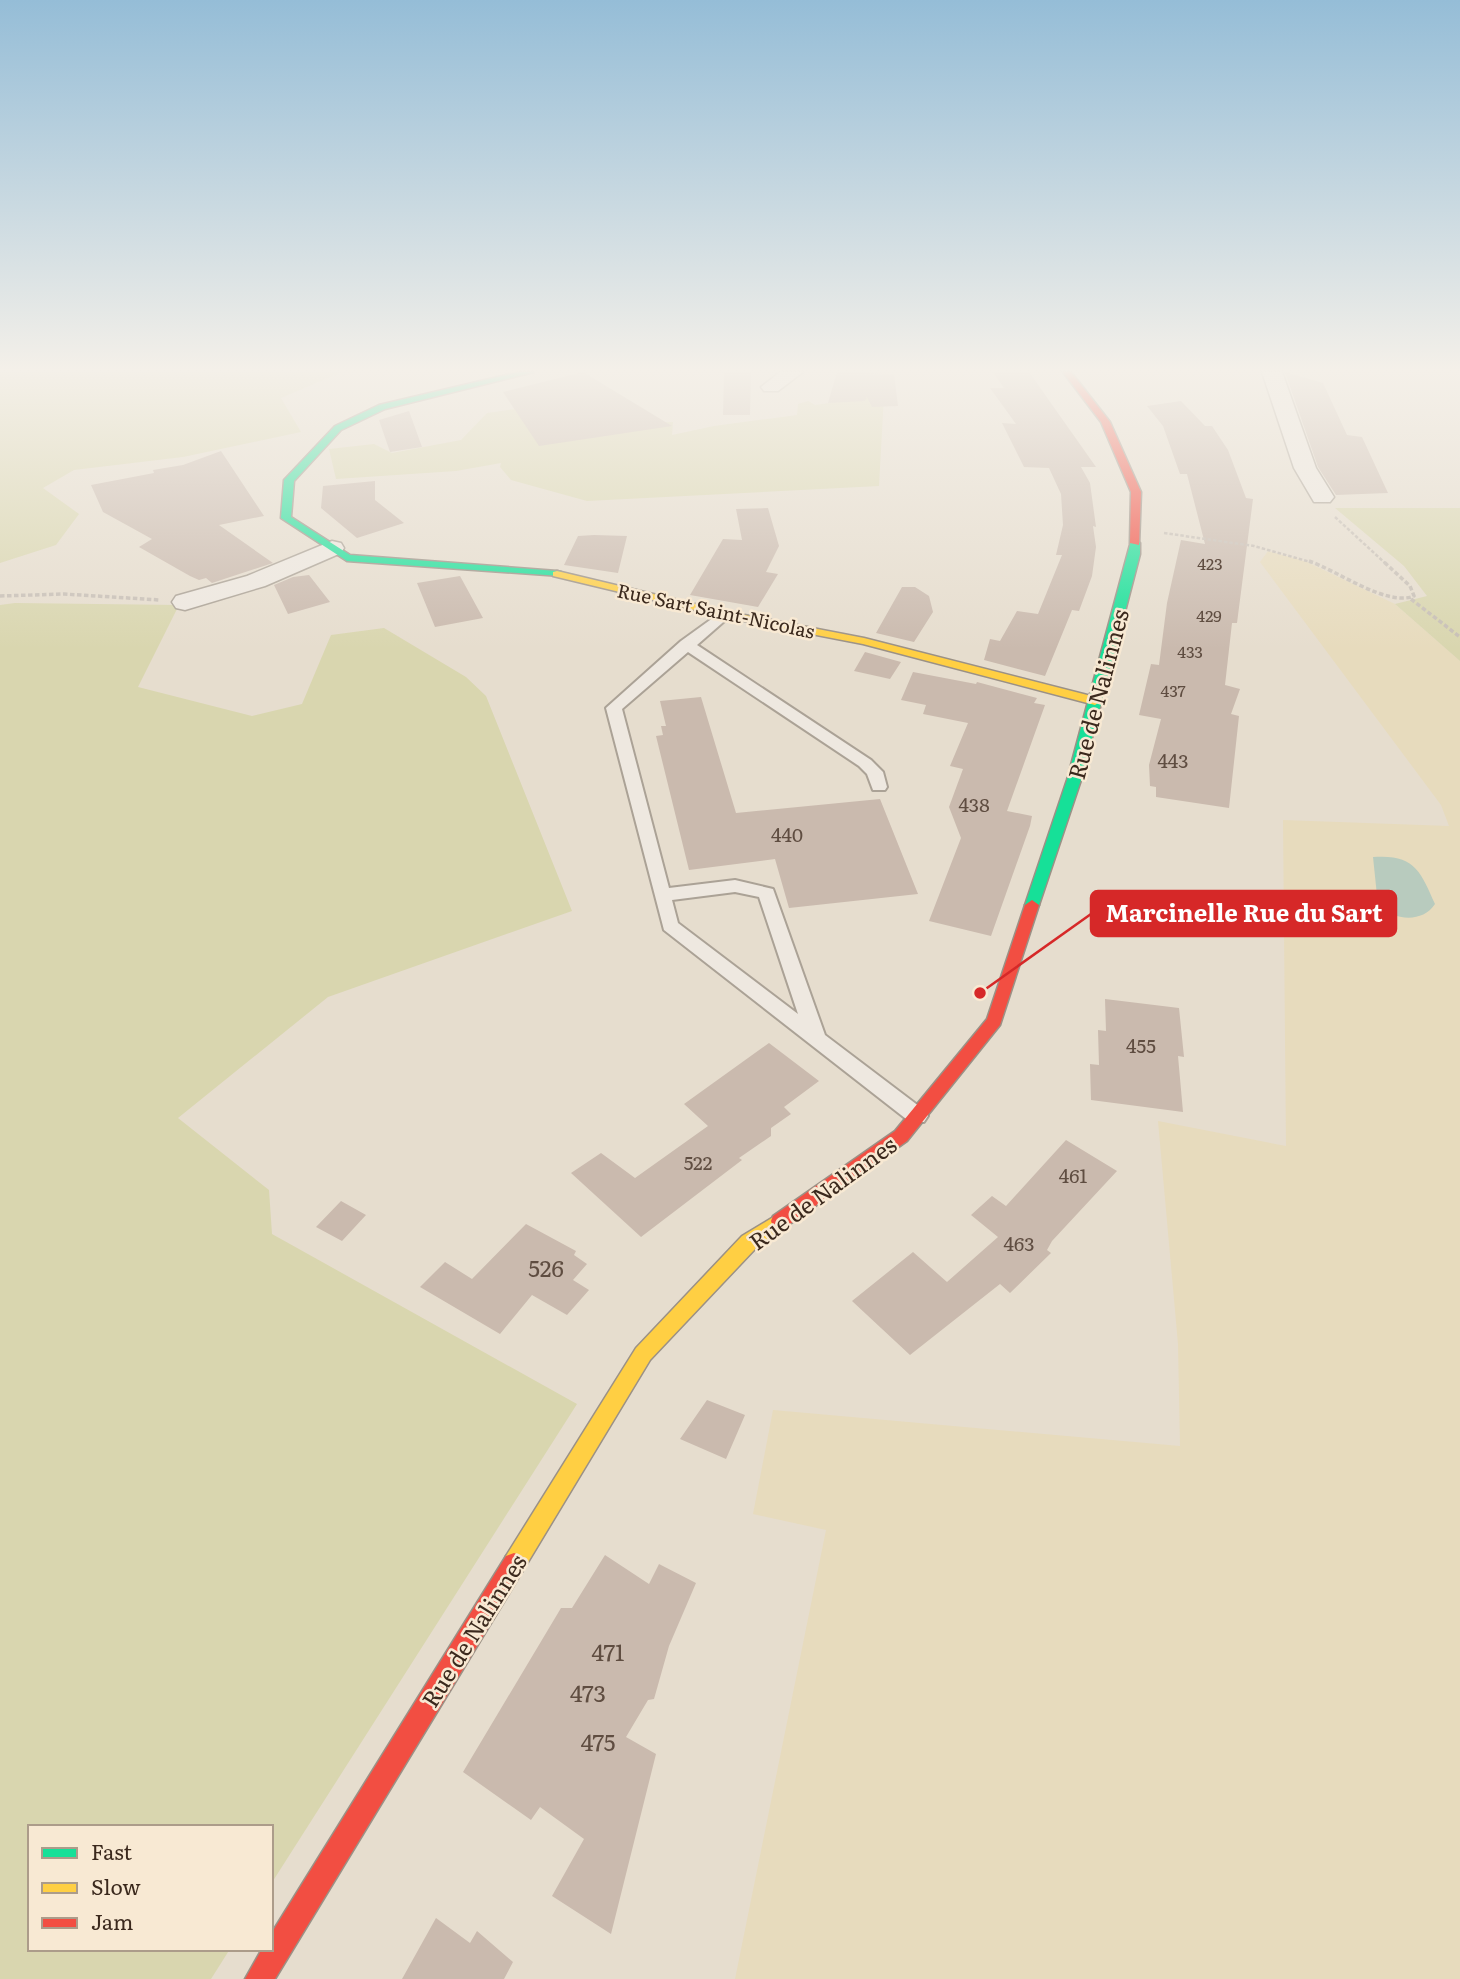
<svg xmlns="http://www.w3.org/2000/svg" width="1460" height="1979" font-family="Literata,serif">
<rect width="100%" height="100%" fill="#e6ddce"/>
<!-- farmland -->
<path fill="#e7dbbd" d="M 1268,551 L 1307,562 L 1395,604 L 1460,661 L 1460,1979 L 735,1979 L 826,1530 L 753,1514 L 773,1410 L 1180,1446 L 1178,1344 L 1158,1121 L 1286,1146 L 1283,820 L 1449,826 L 1441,805 L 1260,562 Z"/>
<!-- green -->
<path fill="#d9d6af" d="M 0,372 L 342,372 L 281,398 L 301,432 L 183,457 L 74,470 L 43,488 L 79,514 L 56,545 L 0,563 Z
M 884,395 L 879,486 L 587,501 L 511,480 L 500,467 L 501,463 L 456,471 L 336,479 L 329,449 L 374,444 L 392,453 L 461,440 L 487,413 L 537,406 L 543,427 L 673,422 L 672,435 L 714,426 L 797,415 L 798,404 L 808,401 L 815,405 Z
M 1335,508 L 1460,508 L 1460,661 L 1395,604 L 1427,596 L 1404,566 Z
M 15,603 L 179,605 L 138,687 L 252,716 L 302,704 L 331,635 L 384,628 L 466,677 L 486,696 L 572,911 L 328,997 L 178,1118 L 269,1190 L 272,1234 L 577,1404 L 271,1884 L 271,1827 L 30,1827 L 30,1949 L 230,1949 L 211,1979 L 0,1979 L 0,605 Z"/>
<!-- water -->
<path fill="#b8cbbe" d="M 1373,857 C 1414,854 1420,870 1435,904 C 1422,924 1393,920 1378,905 Z"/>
<!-- building -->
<path fill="#cabaae" d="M 583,372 L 672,426 L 539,446 L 503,392 Z
M 724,372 L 751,372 L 750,415 L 723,415 Z
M 837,372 L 894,374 L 898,406 L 872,407 L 867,397 L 865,401 L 828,403 Z
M 993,372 L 1029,372 L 1096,467 L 1081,467 L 1090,483 L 1096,527 L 1093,526 L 1096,547 L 1092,576 L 1079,611 L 1072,610 L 1045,676 L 984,660 L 990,639 L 1000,641 L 1017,611 L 1038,614 L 1062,555 L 1056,555 L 1063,525 L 1061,494 L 1049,468 L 1024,467 L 1002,423 L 1016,424 L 990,388 L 1004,388 Z
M 1285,372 L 1323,383 L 1347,435 L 1362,437 L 1388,493 L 1336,495 L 1318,467 Z
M 1181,401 L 1205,426 L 1212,426 L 1228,450 L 1246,498 L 1253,499 L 1237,623 L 1232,623 L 1225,685 L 1240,689 L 1231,714 L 1239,716 L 1229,808 L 1156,797 L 1156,787 L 1150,786 L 1149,765 L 1161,719 L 1139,715 L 1151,664 L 1159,665 L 1167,603 L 1181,540 L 1205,544 L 1187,474 L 1180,474 L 1163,426 L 1147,406 Z
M 409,411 L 422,447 L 390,452 L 379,420 Z
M 221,451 L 264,516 L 219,525 L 273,563 L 212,583 L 206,578 L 199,580 L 190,576 L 139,547 L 152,539 L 103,512 L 91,485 L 154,473 L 153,470 L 183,465 Z
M 375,481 L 375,500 L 404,523 L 357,538 L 321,508 L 323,486 Z
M 768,508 L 779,546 L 766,572 L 778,574 L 758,607 L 690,595 L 723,539 L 742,540 L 736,509 Z
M 594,535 L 627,536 L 618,573 L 564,565 L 578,536 Z
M 309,575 L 330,602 L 288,614 L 274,585 L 293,577 Z
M 460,576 L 483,618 L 435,627 L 417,583 Z
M 902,587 L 915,587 L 929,596 L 933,612 L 914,642 L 876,633 Z
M 865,652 L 901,662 L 890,679 L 854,671 Z
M 913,672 L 976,684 L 977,682 L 1037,698 L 1034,703 L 1045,705 L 1007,811 L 1032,816 L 1030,826 L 991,936 L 929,921 L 961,838 L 949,807 L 963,769 L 950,766 L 968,723 L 923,714 L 926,705 L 901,700 Z
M 701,697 L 736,813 L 880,799 L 918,894 L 789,908 L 775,859 L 689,870 L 656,736 L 663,735 L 661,726 L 666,726 L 660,701 Z
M 1105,999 L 1179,1008 L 1184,1057 L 1178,1056 L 1183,1112 L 1091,1100 L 1090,1064 L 1099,1065 L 1098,1030 L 1106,1031 Z
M 769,1043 L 819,1081 L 784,1107 L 791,1114 L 771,1128 L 771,1136 L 739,1158 L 742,1160 L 641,1237 L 571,1173 L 601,1153 L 635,1178 L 708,1126 L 684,1104 Z
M 1066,1140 L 1117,1171 L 1052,1241 L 1047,1250 L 1051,1253 L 1010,1293 L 1000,1284 L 910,1355 L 852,1301 L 913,1252 L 947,1282 L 998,1237 L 971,1215 L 992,1196 L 1006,1206 Z
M 341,1201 L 366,1215 L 342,1241 L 316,1227 Z
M 526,1224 L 576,1251 L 574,1255 L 587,1264 L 573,1280 L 589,1290 L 567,1315 L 532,1295 L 500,1334 L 420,1287 L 445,1262 L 472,1279 Z
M 707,1400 L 745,1415 L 726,1459 L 680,1439 Z
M 605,1555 L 649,1584 L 659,1564 L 696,1583 L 669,1646 L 654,1699 L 648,1700 L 626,1737 L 656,1754 L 611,1934 L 552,1896 L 584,1839 L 540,1807 L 531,1820 L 463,1772 L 561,1608 L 572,1608 Z
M 436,1918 L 470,1943 L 477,1931 L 513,1962 L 504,1979 L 402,1979 Z"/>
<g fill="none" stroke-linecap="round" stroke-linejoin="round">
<defs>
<path id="lane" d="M 724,610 L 731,614 L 729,617 L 697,645 L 871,760 L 883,772 L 887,787 L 885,790 L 873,790 L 867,774 L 859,766 L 688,652 L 622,709 L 669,888 L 735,880 L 773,889 L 825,1035 L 924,1110 L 928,1116 L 924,1122 L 910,1122 L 664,930 L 606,708 L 681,641 ZM 735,892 L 759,897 L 798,1014 L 678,923 L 672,900 Z"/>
<path id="street" d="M 780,372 L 803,372 L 778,391 L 764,391 L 761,387 Z
M 1262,372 L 1282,372 L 1316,468 L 1334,497 L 1330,502 L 1314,502 L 1294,468 Z
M 332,541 L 341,543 L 344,548 L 341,553 L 265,586 L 185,610 L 176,608 L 172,602 L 176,596 L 247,576 Z"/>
<path id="fast" d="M 519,372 L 534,372 L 385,409 L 341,430 L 294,481 L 291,517 L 350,555 L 557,571 L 561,572 L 561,576 L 347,561 L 281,518 L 284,480 L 335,426 L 379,405 Z
M 1131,541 L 1140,543 L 1140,554 L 1081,780 L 1039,905 L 1037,908 L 1027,908 L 1025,905 L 1067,780 Z"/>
<path id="slow" d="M 557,571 L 724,611 L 864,638 L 1099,698 L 1101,701 L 1095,705 L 863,644 L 724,617 L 553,576 L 553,572 Z
M 780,1213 L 787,1216 L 789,1221 L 787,1226 L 756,1248 L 650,1360 L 522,1572 L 514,1575 L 506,1572 L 503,1564 L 506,1556 L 636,1348 L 742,1236 Z"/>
<path id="jam" d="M 1063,372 L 1071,372 L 1110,422 L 1141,492 L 1139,545 L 1130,543 L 1131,492 L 1101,422 Z
M 1032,900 L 1039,905 L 1000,1025 L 907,1141 L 787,1226 L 780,1229 L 773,1226 L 771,1221 L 773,1216 L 895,1131 L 987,1019 L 1025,905 Z
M 514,1553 L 522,1556 L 525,1564 L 522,1572 L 275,1979 L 245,1979 L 262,1949 L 271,1949 L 271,1934 L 506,1556 Z"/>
</defs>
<!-- lane casing -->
<use href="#lane" stroke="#aba296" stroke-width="4"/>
<!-- street casing -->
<use href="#street" stroke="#aba296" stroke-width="3"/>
<!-- fast casing -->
<use href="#fast" stroke="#9b9186" stroke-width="3"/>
<!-- slow casing -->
<use href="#slow" stroke="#9b9186" stroke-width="3"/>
<!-- jam casing -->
<use href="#jam" stroke="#9b9186" stroke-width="3"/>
<!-- path-far1 -->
<path stroke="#c7bfb6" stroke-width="2.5" stroke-dasharray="3.5 2" stroke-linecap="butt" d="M 1335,517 L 1385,563
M 1164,533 L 1254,546 L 1314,563"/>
<!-- path -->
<path stroke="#c7bfb6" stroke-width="3.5" stroke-dasharray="4.5 2.5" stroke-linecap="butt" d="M 1309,561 C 1338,571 1387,607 1414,596 L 1410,586 L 1383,561
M 0,596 L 64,594 L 160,600
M 1411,599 L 1460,637"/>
<!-- lane -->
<use href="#lane" fill="#eee8e0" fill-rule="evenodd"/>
<!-- street -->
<use href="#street" fill="#eee8e0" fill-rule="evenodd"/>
<!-- fast -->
<use href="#fast" fill="#16e098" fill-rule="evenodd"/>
<!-- slow -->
<use href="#slow" fill="#ffcf43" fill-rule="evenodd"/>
<!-- jam -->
<use href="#jam" fill="#f24e42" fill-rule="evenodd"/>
</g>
<!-- sky -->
<linearGradient id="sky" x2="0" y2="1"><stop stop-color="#95bdd7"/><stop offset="0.57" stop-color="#f4f0e9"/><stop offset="1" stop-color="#f4f0e9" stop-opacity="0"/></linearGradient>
<rect width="1460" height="649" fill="url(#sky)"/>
<g text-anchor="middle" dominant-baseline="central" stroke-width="5" stroke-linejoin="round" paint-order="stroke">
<!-- far-number labels -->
<g font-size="16" fill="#5f4d41">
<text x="1210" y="563">423</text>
<text x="1209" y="615">429</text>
<text x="1190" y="651">433</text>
<text x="1173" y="690">437</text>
</g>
<!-- far-street labels -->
<g font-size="19" fill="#3b291d" stroke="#f8e9d3">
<text transform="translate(716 610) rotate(12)">Rue Sart Saint-Nicolas</text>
</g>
<!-- number labels -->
<g font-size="19" fill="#5f4d41">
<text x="1173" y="760">443</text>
<text x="974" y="804">438</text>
<text x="787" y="834">440</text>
<text x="1141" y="1045">455</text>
<text x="698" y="1162">522</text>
<text x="1073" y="1175">461</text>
<text x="1019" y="1243">463</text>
</g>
<!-- street labels -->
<g font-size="23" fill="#3b291d" stroke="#f8e9d3">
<text transform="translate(1097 694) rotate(-75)">Rue de Nalinnes</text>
<text transform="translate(822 1192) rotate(-36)">Rue de Nalinnes</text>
<text transform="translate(473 1630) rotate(-58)">Rue de Nalinnes</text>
</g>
<!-- near-number labels -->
<g font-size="23" fill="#5f4d41">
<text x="546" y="1267">526</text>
<text x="608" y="1651">471</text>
<text x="588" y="1692">473</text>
<text x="598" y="1741">475</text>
</g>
</g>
<!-- callouts -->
<path fill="none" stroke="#d62828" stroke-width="2.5" d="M980 993L1091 914"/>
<circle fill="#d62828" stroke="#f8e9d3" stroke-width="2.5" cx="980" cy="993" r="7"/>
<rect fill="#d62828" stroke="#d62828" stroke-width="2.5" x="1091" y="891" width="305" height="45" rx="7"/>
<g font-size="24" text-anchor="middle" font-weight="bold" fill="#fff">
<text x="1244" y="922">Marcinelle Rue du Sart</text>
</g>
<!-- legend -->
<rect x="28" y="1825" width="245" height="126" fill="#f8e9d3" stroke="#ac9c8a" stroke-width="2"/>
<rect x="42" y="1848" width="35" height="10" fill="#16e098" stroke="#ac9c8a" stroke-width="2"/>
<text x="91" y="1860" font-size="21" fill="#3b291d">Fast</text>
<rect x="42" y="1883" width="35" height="10" fill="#ffcf43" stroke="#ac9c8a" stroke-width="2"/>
<text x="91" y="1895" font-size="21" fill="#3b291d">Slow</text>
<rect x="42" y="1918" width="35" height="10" fill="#f24e42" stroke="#ac9c8a" stroke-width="2"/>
<text x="91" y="1930" font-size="21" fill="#3b291d">Jam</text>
</svg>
